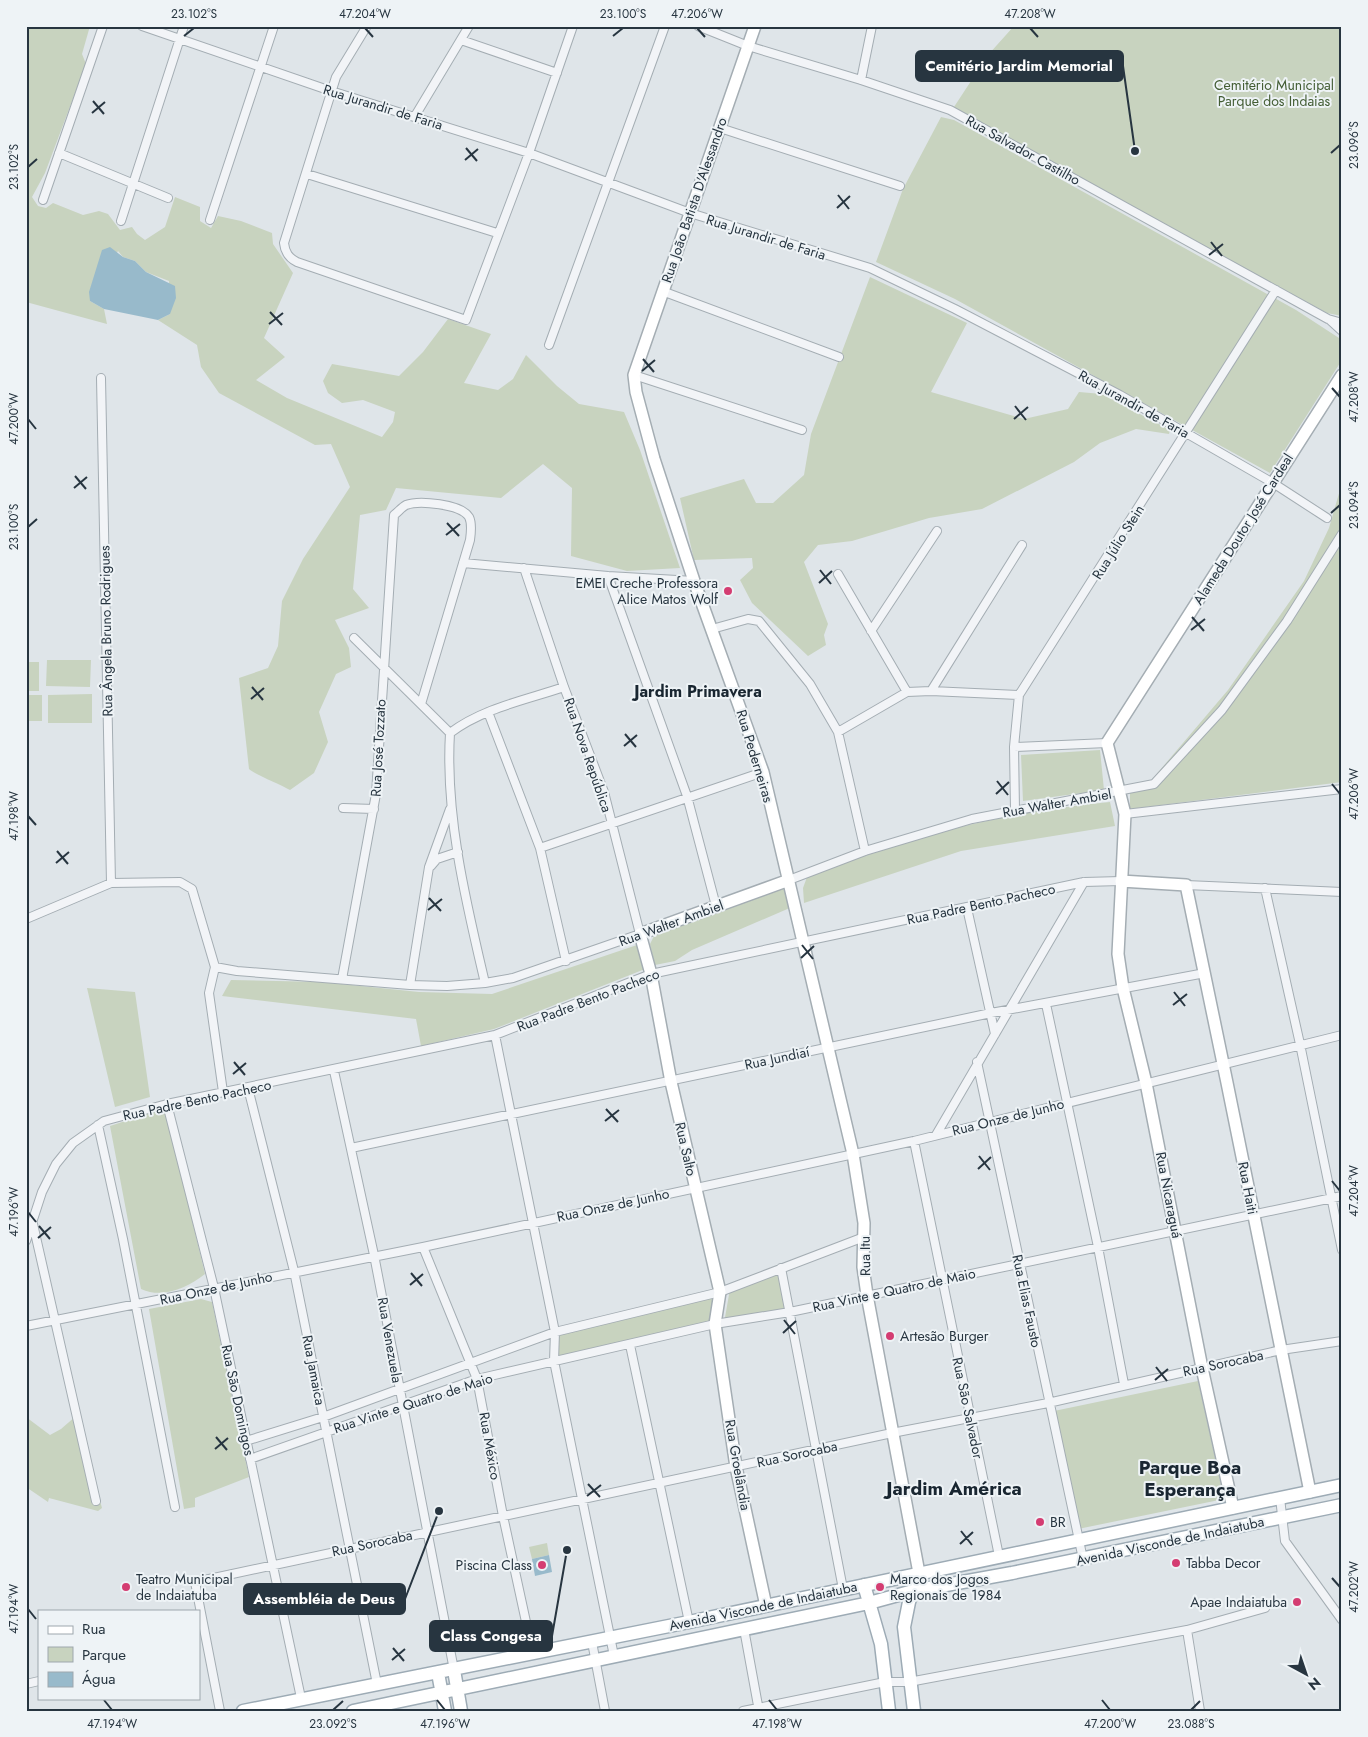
<svg xmlns="http://www.w3.org/2000/svg" width="1368" height="1737" font-family="Jost,sans-serif">
<rect width="100%" height="100%" fill="#dfe5e9"/>
<!-- green -->
<path fill="#c8d3bf" d="M 26,26 L 90,26 L 82,54 L 86,64 L 45,173 L 32,197 L 38,206 L 46,208 L 53,203 L 83,215 L 99,211 L 108,214 L 120,230 L 132,227 L 137,234 L 145,240 L 165,227 L 175,197 L 200,207 L 200,221 L 211,228 L 218,216 L 241,221 L 272,233 L 273,244 L 293,273 L 264,338 L 285,357 L 256,380 L 287,398 L 382,437 L 393,422 L 395,412 L 363,400 L 342,403 L 328,393 L 323,381 L 332,364 L 399,376 L 423,352 L 448,319 L 491,334 L 464,383 L 498,390 L 513,379 L 526,355 L 557,386 L 579,404 L 624,412 L 640,450 L 680,568 L 627,571 L 571,556 L 572,488 L 543,464 L 501,498 L 396,488 L 386,510 L 360,515 L 353,589 L 369,608 L 335,620 L 349,648 L 351,667 L 336,674 L 319,712 L 328,742 L 314,773 L 290,790 C 280,784 254,774 249,769 L 239,678 L 268,668 L 278,646 L 282,601 L 303,559 L 350,487 L 331,444 L 315,445 L 219,393 L 201,367 L 197,345 L 158,320 L 170,314 L 169,281 L 146,272 L 135,261 L 123,257 L 118,251 L 90,301 L 104,309 L 107,324 L 26,302 Z
M 1014,26 L 1342,26 L 1342,316 L 1327,313 L 1104,195 L 954,107 L 988,55 Z
M 941,117 L 954,120 L 1296,310 L 1339,338 L 1340,363 L 1270,473 L 955,299 L 876,262 L 903,189 Z
M 870,277 L 967,323 L 931,392 L 1024,419 L 1068,409 L 1079,392 L 1102,394 L 1170,430 L 1169,434 L 1136,429 L 1100,443 L 1074,462 L 982,509 L 929,518 L 852,541 L 818,545 L 804,562 L 828,624 L 824,635 L 826,645 L 808,656 L 752,603 L 740,580 L 753,568 L 752,558 L 694,560 L 680,498 L 744,479 L 756,503 L 773,503 L 804,475 L 811,434 Z
M 1342,483 L 1342,782 L 1130,809 L 1130,787 L 1149,783 L 1228,690 L 1304,581 L 1329,528 Z
M 47,660 L 91,660 L 90,687 L 46,686 Z
M 26,662 L 39,662 L 39,691 L 26,691 Z
M 92,694 L 92,723 L 48,723 L 48,695 Z
M 26,695 L 42,695 L 42,721 L 26,721 Z
M 1100,750 L 1104,790 L 1023,801 L 1021,755 Z
M 1110,802 L 1115,826 L 961,851 L 804,903 L 803,888 L 807,877 C 829,867 852,859 875,852 C 952,825 1029,810 1110,802 Z
M 780,888 L 787,891 L 792,907 L 692,950 L 675,961 L 655,965 L 650,944 L 655,934 Z
M 637,945 L 645,969 L 494,1029 L 421,1046 L 416,1019 L 222,996 L 231,980 L 322,982 L 419,992 L 492,994 Z
M 87,988 L 135,992 L 150,1097 L 115,1107 Z
M 165,1108 L 205,1274 C 187,1288 163,1299 141,1289 L 110,1126 Z
M 781,1268 L 790,1312 L 724,1323 L 730,1289 Z
M 720,1292 L 715,1324 L 554,1361 L 555,1332 Z
M 201,1299 L 212,1302 L 249,1477 L 195,1498 L 195,1507 L 184,1509 L 149,1309 Z
M 1198,1381 L 1224,1499 L 1078,1529 L 1054,1411 Z
M 76,1416 L 102,1508 L 98,1511 L 49,1498 L 48,1502 L 26,1487 L 26,1417 L 50,1435 L 61,1429 Z
M 547,1543 L 549,1555 L 532,1559 L 529,1547 Z"/>
<!-- water -->
<path fill="#98bacb" d="M 110,247 L 123,257 L 135,261 L 146,272 L 175,286 L 176,298 L 170,314 L 158,320 L 104,309 L 90,301 L 89,292 L 102,250 Z
M 549,1555 L 552,1572 L 535,1576 L 532,1559 Z"/>
<g fill="none" stroke-linecap="round" stroke-linejoin="round">
<defs>
<path id="street" d="M 142,26 L 331,91 L 529,153 L 690,213 L 870,268 L 955,309 L 1120,395 L 1273,483 L 1327,518
M 367,26 L 336,77 L 284,243 C 285,253 289,258 297,262 L 466,320 L 529,153 L 573,26
M 698,26 L 748,46 L 861,80 L 950,110 L 1328,319 L 1342,323
M 461,40 L 557,73
M 861,80 L 872,26
M 415,116 L 469,26
M 720,128 L 900,186
M 59,153 L 168,198
M 307,174 L 497,233
M 43,200 L 103,26
M 210,220 L 274,26
M 121,221 L 184,26
M 662,291 L 839,357
M 1330,320 L 1342,331
M 549,345 L 665,26
M 634,375 L 802,430
M 101,378 L 111,883
M 463,563 L 608,576 L 694,581
M 838,574 L 907,692
M 608,576 L 687,796 L 716,906
M 712,629 L 748,619 L 759,621 L 810,684 L 838,732 L 865,851
M 871,631 L 937,531
M 354,638 L 450,733
M 931,691 L 1022,545
M 488,712 L 540,848 L 566,961
M 838,732 L 907,692 L 931,691 L 1019,695
M 450,733 C 445,816 466,902 485,983
M 450,733 C 483,708 526,700 564,687
M 1014,747 L 1107,743
M 343,808 L 374,809
M 1015,810 L 1014,747 L 1019,695 L 1276,290
M 1125,814 L 1342,789
M 540,848 L 763,772
M 431,866 L 437,859 L 458,852
M 789,880 L 865,851 L 972,819 L 1154,784 L 1222,710 L 1287,621 L 1342,534
M 1186,885 L 1342,892
M 1265,888 L 1300,1044 L 1342,1250
M 967,908 L 995,1034
M 26,919 L 111,883 L 180,882 L 192,889 L 215,967 L 209,993 L 223,1092
M 215,967 L 237,971 L 410,985 L 447,986 L 485,983 L 513,978 L 640,934 L 604,792 L 564,687 L 524,568
M 342,979 L 376,794 L 394,515 C 398,512 402,507 406,505 C 419,500 461,504 469,517 C 472,523 471,533 470,540 L 421,704
M 410,985 L 429,867 L 450,809
M 1046,1004 L 1098,1247 L 1124,1384
M 495,1035 L 555,1332 L 554,1361 L 614,1656
M 977,1062 L 1083,1559
M 334,1071 L 374,1255 L 454,1670
M 248,1088 L 294,1271 L 377,1684
M 167,1104 L 214,1288 L 301,1698
M 98,1125 L 123,1239 L 175,1507
M 936,1135 L 1084,882
M 914,1141 L 999,1556
M 351,1148 L 991,1013 L 1205,973
M 33,1224 L 96,1501
M 26,1241 L 42,1192 L 56,1164 L 73,1143 L 104,1121 L 167,1104 L 495,1035 L 651,974 L 1084,882 L 1121,881
M 423,1247 L 477,1379 L 503,1516 L 533,1654
M 781,1268 L 843,1589
M 26,1326 L 423,1247 L 914,1141 L 1342,1035
M 630,1345 L 689,1622
M 246,1441 L 323,1417 L 555,1332 L 720,1292 L 864,1237
M 250,1459 L 477,1379 L 715,1324 L 790,1312 L 1342,1196
M 1280,1498 L 1285,1541 L 1342,1620
M 744,1629 L 759,1711
M 1187,1630 L 1200,1711
M 592,1642 L 605,1711
M 26,1684 L 39,1681
M 220,1711 L 195,1582 L 892,1433 L 1048,1403 L 1281,1350 L 1342,1341
M 743,1711 L 885,1682 L 909,1682 L 1187,1630 L 1265,1608"/>
<path id="secondary" d="M 755,26 L 634,375 L 636,392 L 654,459 L 694,581 L 763,772 L 853,1154 L 864,1223 L 863,1267 L 867,1295 L 919,1573
M 1121,881 L 1186,885 C 1229,1087 1268,1290 1310,1492
M 1233,1508 L 1202,1368 L 1146,1083 L 1123,988 L 1118,954 L 1125,814 L 1107,743 L 1342,375
M 766,1606 L 736,1467 L 715,1324 L 720,1292 L 671,1082 L 651,974 L 640,934 L 789,880"/>
<path id="primary" d="M 864,1585 L 881,1644 L 889,1711
M 454,1670 L 461,1711
M 438,1673 L 445,1711
M 243,1711 L 689,1622 L 1342,1485
M 353,1711 L 869,1603 L 913,1591 L 1012,1573 L 1342,1505
M 914,1711 L 904,1627 L 909,1602 L 915,1585"/>
</defs>
<!-- street casing -->
<use href="#street" stroke="#a4adb3" stroke-width="10"/>
<!-- secondary casing -->
<use href="#secondary" stroke="#a4adb3" stroke-width="14"/>
<!-- primary casing -->
<use href="#primary" stroke="#9dabb5" stroke-width="15"/>
<!-- street -->
<use href="#street" stroke="#f2f4f7" stroke-width="8"/>
<!-- secondary -->
<use href="#secondary" stroke="#fff" stroke-width="11"/>
<!-- primary -->
<use href="#primary" stroke="#fff" stroke-width="12"/>
</g>
<!-- ticks -->
<path fill="none" stroke="#273540" stroke-width="2" d="M 365,28 L 373,37M 697,28 L 705,37M 1030,28 L 1038,37M 184,36 L 194,28M 613,36 L 623,28M 93,101 L 104,114M 92,113 L 105,102M 466,148 L 477,161M 1331,153 L 1340,145M 465,160 L 478,149M 28,167 L 37,159M 838,195 L 849,209M 837,208 L 850,196M 1211,242 L 1222,256M 1209,255 L 1223,244M 270,312 L 282,325M 269,324 L 283,313M 643,359 L 654,372M 642,371 L 655,360M 1332,388 L 1340,397M 1015,406 L 1026,420M 28,419 L 36,429M 1014,419 L 1028,407M 75,476 L 86,489M 74,488 L 87,477M 1331,513 L 1340,505M 447,523 L 459,536M 28,527 L 37,519M 446,535 L 460,524M 820,570 L 831,584M 819,583 L 832,571M 1192,617 L 1204,631M 1191,630 L 1205,619M 252,687 L 263,700M 251,699 L 264,688M 625,734 L 636,747M 624,746 L 637,735M 997,781 L 1008,795M 1332,784 L 1340,794M 996,794 L 1009,782M 28,816 L 36,825M 57,851 L 68,864M 56,863 L 69,852M 429,898 L 441,911M 428,910 L 442,899M 802,945 L 813,959M 801,958 L 814,946M 1174,992 L 1185,1006M 1173,1005 L 1187,994M 234,1062 L 245,1075M 233,1074 L 246,1063M 606,1109 L 618,1122M 605,1121 L 619,1110M 979,1156 L 990,1170M 978,1169 L 991,1157M 1332,1181 L 1340,1191M 28,1212 L 36,1222M 39,1226 L 50,1239M 38,1238 L 51,1227M 411,1273 L 422,1286M 410,1285 L 423,1274M 784,1320 L 795,1334M 783,1333 L 796,1321M 1156,1367 L 1167,1381M 1155,1380 L 1168,1369M 216,1437 L 227,1450M 215,1449 L 228,1438M 588,1484 L 600,1497M 587,1496 L 601,1485M 961,1531 L 972,1545M 960,1544 L 973,1532M 1332,1578 L 1340,1587M 28,1609 L 36,1619M 393,1648 L 404,1661M 392,1660 L 405,1649M 104,1700 L 112,1710M 437,1700 L 445,1710M 769,1700 L 777,1710M 1102,1700 L 1110,1710M 333,1710 L 343,1701M 1191,1710 L 1200,1701"/>
<!-- markers -->
<g fill="#d43d72" stroke="#eef3f6" stroke-width="2">
<circle cx="728" cy="591" r="5"/>
<circle cx="890" cy="1336" r="5"/>
<circle cx="1040" cy="1522" r="5"/>
<circle cx="1176" cy="1563" r="5"/>
<circle cx="542" cy="1565" r="5"/>
<circle cx="126" cy="1587" r="5"/>
<circle cx="880" cy="1587" r="5"/>
<circle cx="1297" cy="1602" r="5"/>
</g>
<g text-anchor="middle" dominant-baseline="central" stroke-width="4" stroke-linejoin="round" paint-order="stroke">
<!-- park labels -->
<g font-size="14" fill="#435d34" stroke="#eef3f6">
<text x="1274" y="85">Cemitério Municipal<tspan x="1274" dy="16">Parque dos Indaias</tspan></text>
</g>
<!-- street labels -->
<g font-size="14" fill="#273540" stroke="#eef3f6">
<text transform="translate(383 107) rotate(17)">Rua Jurandir de Faria</text>
<text transform="translate(1023 150) rotate(29)">Rua Salvador Castilho</text>
<text transform="translate(694 200) rotate(-71)">Rua João Batista D'Alessandro</text>
<text transform="translate(766 237) rotate(17)">Rua Jurandir de Faria</text>
<text transform="translate(1134 404) rotate(29)">Rua Jurandir de Faria</text>
<text transform="translate(1243 529) rotate(-58)">Alameda Doutor José Cardeal</text>
<text transform="translate(1118 542) rotate(-58)">Rua Júlio Stein</text>
<text transform="translate(106 631) rotate(-91)">Rua Ângela Bruno Rodrigues</text>
<text transform="translate(378 748) rotate(-87)">Rua José Tozzato</text>
<text transform="translate(588 755) rotate(71)">Rua Nova República</text>
<text transform="translate(755 756) rotate(73)">Rua Pederneiras</text>
<text transform="translate(1057 803) rotate(-10)">Rua Walter Ambiel</text>
<text transform="translate(981 904) rotate(-12)">Rua Padre Bento Pacheco</text>
<text transform="translate(671 923) rotate(-20)">Rua Walter Ambiel</text>
<text transform="translate(588 1000) rotate(-21)">Rua Padre Bento Pacheco</text>
<text transform="translate(777 1058) rotate(-12)">Rua Jundiaí</text>
<text transform="translate(197 1100) rotate(-12)">Rua Padre Bento Pacheco</text>
<text transform="translate(1008 1117) rotate(-14)">Rua Onze de Junho</text>
<text transform="translate(686 1149) rotate(77)">Rua Salto</text>
<text transform="translate(1248 1188) rotate(79)">Rua Haiti</text>
<text transform="translate(1169 1195) rotate(79)">Rua Nicaraguá</text>
<text transform="translate(613 1205) rotate(-12)">Rua Onze de Junho</text>
<text transform="translate(865 1256) rotate(-91)">Rua Itu</text>
<text transform="translate(216 1288) rotate(-12)">Rua Onze de Junho</text>
<text transform="translate(894 1290) rotate(-12)">Rua Vinte e Quatro de Maio</text>
<text transform="translate(1027 1301) rotate(78)">Rua Elias Fausto</text>
<text transform="translate(390 1340) rotate(80)">Rua Venezuela</text>
<text transform="translate(1223 1363) rotate(-12)">Rua Sorocaba</text>
<text transform="translate(314 1370) rotate(79)">Rua Jamaica</text>
<text transform="translate(238 1400) rotate(78)">Rua São Domingos</text>
<text transform="translate(413 1403) rotate(-18)">Rua Vinte e Quatro de Maio</text>
<text transform="translate(968 1408) rotate(78)">Rua São Salvador</text>
<text transform="translate(490 1446) rotate(80)">Rua México</text>
<text transform="translate(797 1454) rotate(-12)">Rua Sorocaba</text>
<text transform="translate(738 1465) rotate(80)">Rua Groelândia</text>
<text transform="translate(1170 1541) rotate(-12)">Avenida Visconde de Indaiatuba</text>
<text transform="translate(372 1543) rotate(-12)">Rua Sorocaba</text>
<text transform="translate(763 1606) rotate(-12)">Avenida Visconde de Indaiatuba</text>
</g>
<!-- poi labels -->
<g font-size="14" fill="#273540" stroke="#eef3f6" text-anchor="start">
<text x="718" y="583" text-anchor="end">EMEI Creche Professora<tspan x="718" dy="16">Alice Matos Wolf</tspan></text>
<text x="900" y="1336">Artesão Burger</text>
<text x="1050" y="1522">BR</text>
<text x="1186" y="1563">Tabba Decor</text>
<text x="532" y="1565" text-anchor="end">Piscina Class</text>
<text x="136" y="1579">Teatro Municipal<tspan x="136" dy="16">de Indaiatuba</tspan></text>
<text x="890" y="1579">Marco dos Jogos<tspan x="890" dy="16">Regionais de 1984</tspan></text>
<text x="1287" y="1602" text-anchor="end">Apae Indaiatuba</text>
</g>
<!-- quarter labels -->
<g font-size="16" font-weight="bold" fill="#192631" stroke="#eef3f6">
<text x="698" y="691">Jardim Primavera</text>
</g>
<!-- district labels -->
<g font-size="19" font-weight="bold" fill="#192631" stroke="#eef3f6">
<text x="1190" y="1467">Parque Boa<tspan x="1190" dy="22">Esperança</tspan></text>
<text x="954" y="1488">Jardim América</text>
</g>
</g>
<!-- callouts -->
<path fill="none" stroke="#273540" stroke-width="2" d="M1135 151L1123 66M439 1511L405 1599M567 1550L552 1636"/>
<g fill="#273540" stroke="#eef3f6" stroke-width="2">
<circle cx="1135" cy="151" r="5"/>
<circle cx="439" cy="1511" r="5"/>
<circle cx="567" cy="1550" r="5"/>
</g>
<g fill="#273540" stroke="#273540" stroke-width="2">
<rect x="916" y="51" width="207" height="30" rx="5"/>
<rect x="244" y="1584" width="161" height="30" rx="5"/>
<rect x="430" y="1621" width="122" height="30" rx="5"/>
</g>
<g font-size="15" text-anchor="middle" font-weight="bold" fill="#fff">
<text x="1019" y="71">Cemitério Jardim Memorial</text>
<text x="324" y="1604">Assembléia de Deus</text>
<text x="491" y="1641">Class Congesa</text>
</g>
<!-- border -->
<rect width="1368" height="1737" fill="none" stroke="#eef3f6" stroke-width="55"/>
<!-- legend -->
<rect x="38" y="1610" width="162" height="90" fill="#eef3f6" stroke="#9ea7ad"/>
<rect x="48" y="1626" width="25" height="8" fill="#ffffff" stroke="#9ea7ad"/>
<text x="82" y="1634" font-size="15" fill="#273540">Rua</text>
<rect x="48" y="1647" width="25" height="15" fill="#c8d3bf" stroke="#9ea7ad"/>
<text x="82" y="1660" font-size="15" fill="#273540">Parque</text>
<rect x="48" y="1672" width="25" height="15" fill="#98bacb" stroke="#9ea7ad"/>
<text x="82" y="1684" font-size="15" fill="#273540">Água</text>
<!-- north arrow -->
<g transform="translate(1306 1674) rotate(140)" stroke="#eef3f6" stroke-width="4" paint-order="stroke">
<path d="M0-4L9 19L0 12L-9 19Z" fill="#273540"/>
<text y="-8" font-size="14" font-weight="bold" text-anchor="middle" fill="#273540">N</text>
</g>
<rect x="28" y="28" width="1312" height="1682" fill="none" stroke="#273540" stroke-width="2"/>
<g font-size="12" text-anchor="middle" fill="#273540">
<text x="194" y="18">23.102°S</text>
<text x="365" y="18">47.204°W</text>
<text x="623" y="18">23.100°S</text>
<text x="697" y="18">47.206°W</text>
<text x="1030" y="18">47.208°W</text>
<text transform="translate(1354 145) rotate(-90)" y="4">23.096°S</text>
<text transform="translate(14 167) rotate(-90)" y="4">23.102°S</text>
<text transform="translate(1354 397) rotate(-90)" y="4">47.208°W</text>
<text transform="translate(14 419) rotate(-90)" y="4">47.200°W</text>
<text transform="translate(1354 505) rotate(-90)" y="4">23.094°S</text>
<text transform="translate(14 527) rotate(-90)" y="4">23.100°S</text>
<text transform="translate(1354 794) rotate(-90)" y="4">47.206°W</text>
<text transform="translate(14 816) rotate(-90)" y="4">47.198°W</text>
<text transform="translate(1354 1191) rotate(-90)" y="4">47.204°W</text>
<text transform="translate(14 1212) rotate(-90)" y="4">47.196°W</text>
<text transform="translate(1354 1587) rotate(-90)" y="4">47.202°W</text>
<text transform="translate(14 1609) rotate(-90)" y="4">47.194°W</text>
<text x="112" y="1728">47.194°W</text>
<text x="333" y="1728">23.092°S</text>
<text x="445" y="1728">47.196°W</text>
<text x="777" y="1728">47.198°W</text>
<text x="1110" y="1728">47.200°W</text>
<text x="1191" y="1728">23.088°S</text>
</g>
</svg>
